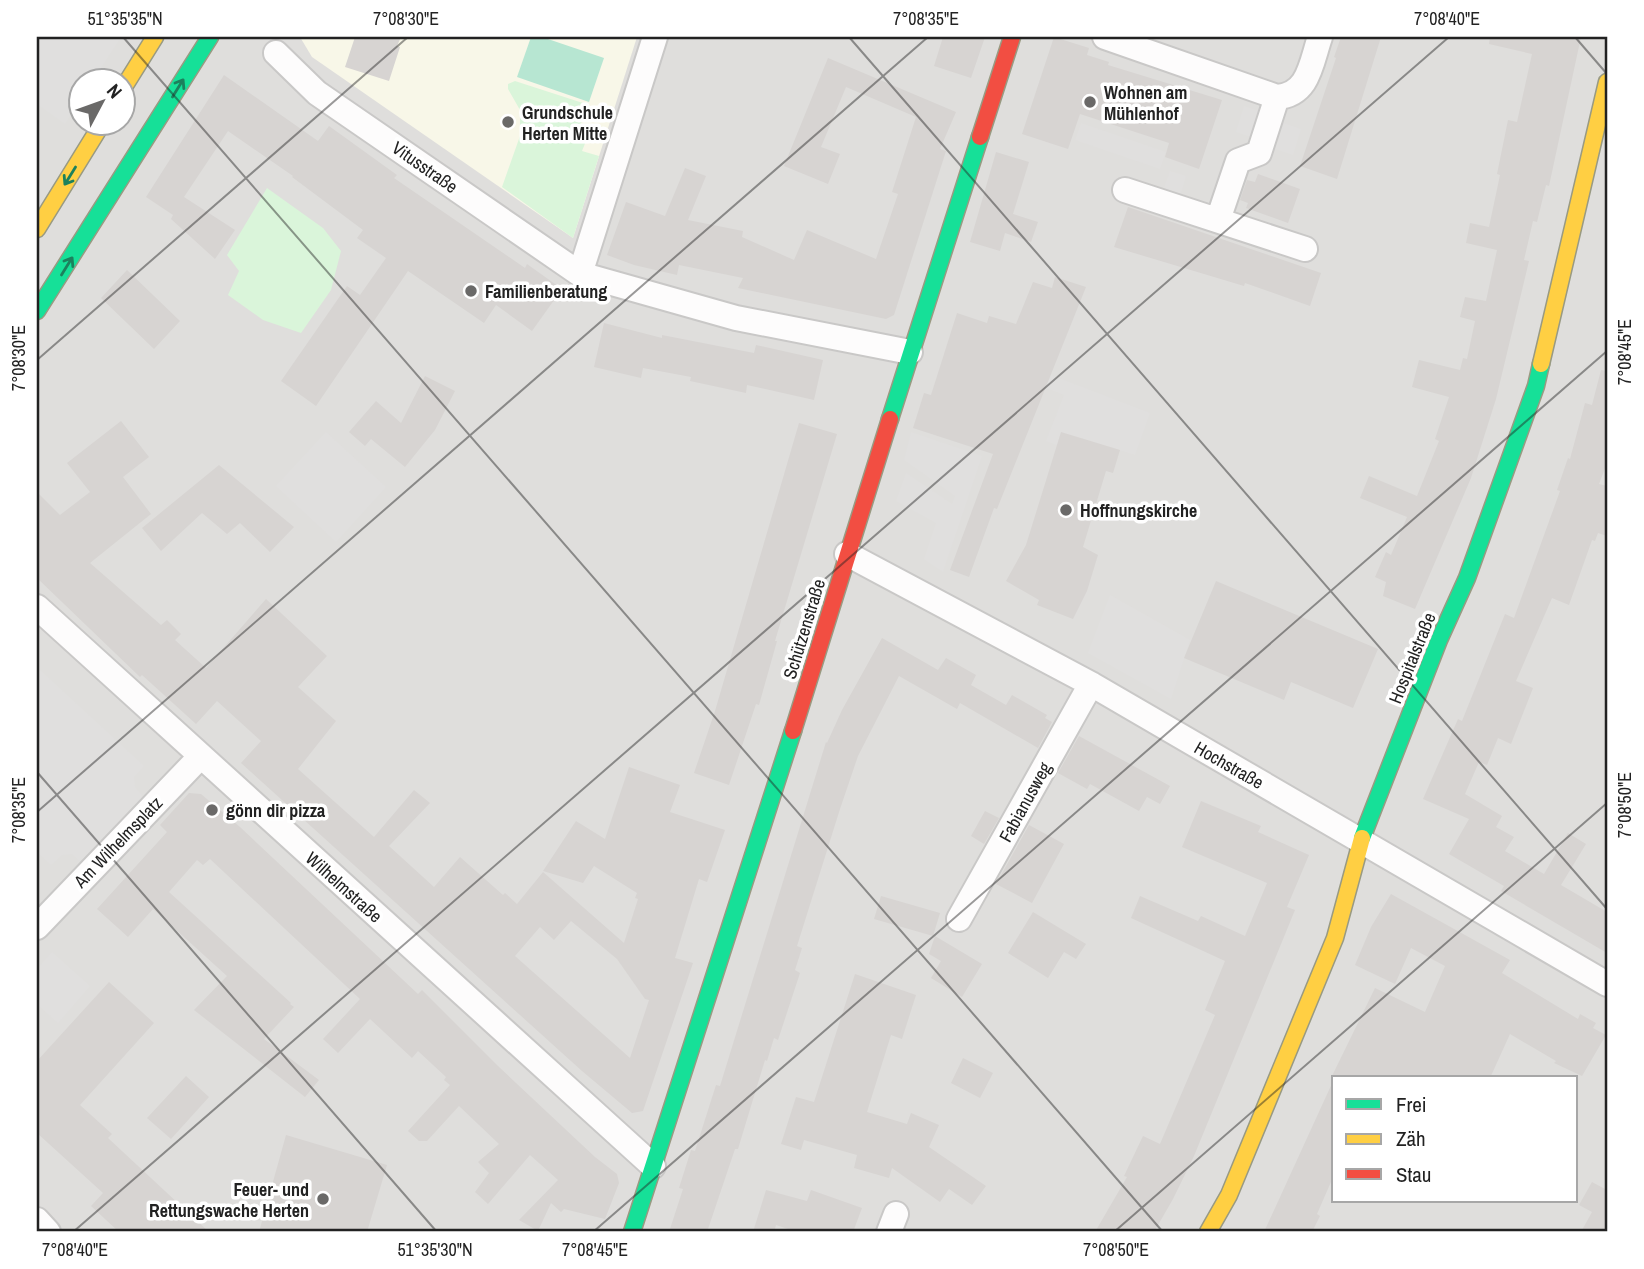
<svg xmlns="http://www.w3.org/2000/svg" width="1644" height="1269" font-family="'Archivo Narrow',sans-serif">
<rect width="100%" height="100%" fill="#f0eeeb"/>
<!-- residential -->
<path fill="#dfdedc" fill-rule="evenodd" d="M 37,37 L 1607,37 L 1607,1232 L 37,1232 ZM 80,80 L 122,80 L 122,122 L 80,122 ZM 1334,1078 L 1576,1078 L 1576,1201 L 1334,1201 Z"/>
<!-- education -->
<path fill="#f8f7e8" d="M 300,37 L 637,37 L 573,238 L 312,57 Z"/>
<!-- park -->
<path fill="#daf5da" d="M 515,81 L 586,104 L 580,127 L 590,131 L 582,151 L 599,156 L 573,238 L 502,187 L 520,136 L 520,110 L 508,89 L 508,84 Z
M 267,188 L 323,228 L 341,251 L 331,290 L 301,333 L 263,320 L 228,295 L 239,271 L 227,255 Z"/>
<!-- pitch -->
<path fill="#b7e6d2" d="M 531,37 L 542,37 L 604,58 L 589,102 L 517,77 Z"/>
<!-- parking -->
<path fill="#e0dfde" d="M 37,37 L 121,37 L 93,80 L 80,80 L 80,100 L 65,124 L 37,104 Z
M 1244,106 L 1262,112 L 1254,138 L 1236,132 Z
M 1081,123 L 1166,152 L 1160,169 L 1075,140 Z
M 1284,123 L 1301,129 L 1293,155 L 1275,149 Z
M 1170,171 L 1186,176 L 1180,196 L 1163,191 Z
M 1051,375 L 1150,413 L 1135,455 L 1081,438 L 1076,452 L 1046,441 L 1064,395 L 1046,388 Z
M 326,432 L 386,487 L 336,542 L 276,486 Z
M 911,432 L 982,456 L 943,572 L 924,559 L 936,523 L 896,501 L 906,473 L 952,504 L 955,496 L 904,460 Z
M 1110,595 L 1190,640 L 1171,699 L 1088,653 Z
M 40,670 L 144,766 L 134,777 L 135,787 L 145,799 L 83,864 L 72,854 L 62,855 L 51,865 L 37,852 L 37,673 Z
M 52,952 L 90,986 L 58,1023 L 37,1004 L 37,969 Z"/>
<!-- building -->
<path fill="#d7d4d2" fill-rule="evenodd" d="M 355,37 L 401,37 L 397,46 L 400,47 L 389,81 L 345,67 Z
M 943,37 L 985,37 L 971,78 L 934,66 Z
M 1054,37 L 1089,48 L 1087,55 L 1109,62 L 1108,65 L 1222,100 L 1199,169 L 1165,157 L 1169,143 L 1080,114 L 1068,149 L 1022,134 Z
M 1341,37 L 1381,37 L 1337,179 L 1300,166 L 1336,58 L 1334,57 Z
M 1490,37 L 1581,37 L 1549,186 L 1546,185 L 1537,222 L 1533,221 L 1524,260 L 1529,261 L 1496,399 L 1471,478 L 1415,609 L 1383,596 L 1386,582 L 1375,577 L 1386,552 L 1391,555 L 1407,517 L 1360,498 L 1369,476 L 1417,496 L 1439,441 L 1435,439 L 1449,397 L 1412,387 L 1419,360 L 1460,370 L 1463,358 L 1467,359 L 1475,321 L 1460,317 L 1465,297 L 1486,301 L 1497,250 L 1466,243 L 1470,223 L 1489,227 L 1500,175 L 1497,174 L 1508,120 L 1517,122 L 1532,54 L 1489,44 Z
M 828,58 L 956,112 L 940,149 L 946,151 L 894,315 L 886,319 L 738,288 L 743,278 L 679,265 L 677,275 L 634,265 L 607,255 L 626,202 L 665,216 L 685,168 L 706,176 L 688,220 L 743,231 L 742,237 L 794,260 L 807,230 L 876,259 L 898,194 L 892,192 L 916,117 L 846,87 L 821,147 L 840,154 L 828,184 L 784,166 Z
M 224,75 L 318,141 L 329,126 L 397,175 L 394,178 L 525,268 L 527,264 L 562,289 L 532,331 L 496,305 L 484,323 L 408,271 L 316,406 L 281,381 L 347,286 L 360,295 L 386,258 L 357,238 L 363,230 L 292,177 L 293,176 L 228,131 L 184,197 L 235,230 L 215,259 L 171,219 L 173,215 L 146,197 Z
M 996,152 L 1029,162 L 1013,214 L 1038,222 L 1031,242 L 1005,233 L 1000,251 L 970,242 Z
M 1258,174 L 1300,189 L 1288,223 L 1246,208 L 1248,203 L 1240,200 L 1247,180 L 1255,182 Z
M 1128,207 L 1321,273 L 1310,306 L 1245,283 L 1244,286 L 1114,247 Z
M 127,270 L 180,321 L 154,349 L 101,298 Z
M 1055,277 L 1086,287 L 997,509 L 994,508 L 969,577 L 950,570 L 993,454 L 913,428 L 924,393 L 931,395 L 957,313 L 987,323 L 989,316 L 1016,324 L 1033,282 L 1052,288 Z
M 604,323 L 662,338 L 662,335 L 754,353 L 756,345 L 823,360 L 814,400 L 747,385 L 746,393 L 690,381 L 691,377 L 643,368 L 641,378 L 594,367 Z
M 1601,370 L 1607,371 L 1607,463 L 1599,484 L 1607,486 L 1607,536 L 1598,533 L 1595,541 L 1592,540 L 1569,605 L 1552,598 L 1516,681 L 1533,688 L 1511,744 L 1498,738 L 1487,765 L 1479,762 L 1465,794 L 1502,816 L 1496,827 L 1514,837 L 1505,851 L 1544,874 L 1568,833 L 1586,844 L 1561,885 L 1607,912 L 1607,953 L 1501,891 L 1504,886 L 1449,854 L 1469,819 L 1423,799 L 1458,719 L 1462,721 L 1505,614 L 1514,618 L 1560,491 L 1557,490 L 1568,458 L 1570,459 L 1585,403 L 1592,405 Z
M 425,376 L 455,391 L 435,430 L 405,467 L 371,439 L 365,446 L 349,432 L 376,401 L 401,423 Z
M 121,421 L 149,457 L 123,477 L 151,514 L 90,563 L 161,625 L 167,620 L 181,634 L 175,640 L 206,668 L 266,599 L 327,656 L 298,687 L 336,721 L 298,769 L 374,837 L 414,790 L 430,803 L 389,846 L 434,887 L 460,857 L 503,895 L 505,893 L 517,904 L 543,872 L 624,943 L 638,899 L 635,898 L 637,893 L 594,866 L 583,883 L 543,871 L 576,821 L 605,839 L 629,767 L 680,785 L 670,812 L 725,830 L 707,882 L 699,879 L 675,958 L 693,963 L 643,1111 L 632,1113 L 582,1071 L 241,763 L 261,741 L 217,701 L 196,724 L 142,675 L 140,677 L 37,578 L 37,492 L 60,515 L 90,492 L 67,463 ZM 571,921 L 617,959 L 645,999 L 649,1000 L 630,1058 L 515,956 L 540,927 L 554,940 Z
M 799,423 L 837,434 L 775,641 L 777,641 L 759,705 L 756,704 L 729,785 L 694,773 L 715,711 Z
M 1061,432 L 1120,450 L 1113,473 L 1106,471 L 1083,547 L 1098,555 L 1087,591 L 1073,619 L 1037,605 L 1039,600 L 1006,581 L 1026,545 Z
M 219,465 L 294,527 L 270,552 L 240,523 L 227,534 L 202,513 L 161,551 L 142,528 Z
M 1216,581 L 1378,649 L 1353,708 L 1291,682 L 1284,700 L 1184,658 Z
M 882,638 L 938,670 L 946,658 L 976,675 L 971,685 L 1006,705 L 1012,695 L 1047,715 L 1045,718 L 1052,722 L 1038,748 L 960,703 L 957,709 L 899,676 L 858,756 L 840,809 L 797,946 L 802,948 L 795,970 L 800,973 L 778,1040 L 774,1038 L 767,1061 L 765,1060 L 738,1149 L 735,1149 L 707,1232 L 669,1232 L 683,1189 L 679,1188 L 691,1150 L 695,1151 L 716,1085 L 720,1086 L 826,742 L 827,743 L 842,710 Z
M 1079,736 L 1170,786 L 1160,804 L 1147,797 L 1139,811 L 1090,784 L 1087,789 L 1058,773 Z
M 189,793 L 201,794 L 240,827 L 418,994 L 422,990 L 498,1066 L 595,1157 L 617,1174 L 619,1183 L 605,1219 L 564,1209 L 561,1212 L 551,1203 L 538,1231 L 519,1220 L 558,1180 L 530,1155 L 488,1204 L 475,1192 L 489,1173 L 478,1162 L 499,1144 L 459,1106 L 427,1141 L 419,1141 L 408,1131 L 450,1085 L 444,1080 L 446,1077 L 418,1051 L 412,1058 L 370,1019 L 338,1053 L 323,1039 L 360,999 L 210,859 L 203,865 L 197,860 L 169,892 L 291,1003 L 290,1004 L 294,1007 L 264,1039 L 319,1080 L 305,1097 L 194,1010 L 227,976 L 153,909 L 128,937 L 97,909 L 167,832 L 160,825 Z
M 1201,801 L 1261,826 L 1258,832 L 1309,855 L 1287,907 L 1295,910 L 1194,1156 L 1173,1199 L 1154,1232 L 1095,1232 L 1127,1177 L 1124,1176 L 1143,1136 L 1160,1144 L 1215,1015 L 1205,1010 L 1225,961 L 1131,918 L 1140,896 L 1198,921 L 1201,916 L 1245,936 L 1267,883 L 1182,847 Z
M 985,811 L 999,818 L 984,844 L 971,836 Z
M 1029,825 L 1064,844 L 1032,903 L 996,884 Z
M 1391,894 L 1510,960 L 1502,973 L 1578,1019 L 1580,1014 L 1596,1023 L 1593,1028 L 1606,1035 L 1582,1076 L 1554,1063 L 1556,1061 L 1510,1034 L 1490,1078 L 1331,1078 L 1375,988 L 1425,1012 L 1445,966 L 1411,948 L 1395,984 L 1355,965 L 1371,927 Z
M 881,896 L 940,913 L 933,936 L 874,919 Z
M 1033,912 L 1086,944 L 1076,959 L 1064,952 L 1048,978 L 1008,953 Z
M 935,936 L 982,964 L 962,997 L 931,978 L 941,961 L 929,954 Z
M 855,974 L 916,995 L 902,1039 L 891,1035 L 867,1112 L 907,1124 L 911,1113 L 939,1125 L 929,1147 L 986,1186 L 972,1205 L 949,1189 L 940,1202 L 892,1168 L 889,1178 L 854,1168 L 857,1155 L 804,1140 L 801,1150 L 781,1144 L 796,1097 L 814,1102 Z
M 109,982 L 154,1023 L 80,1105 L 112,1134 L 108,1138 L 209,1232 L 119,1232 L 91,1206 L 103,1193 L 37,1133 L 37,1061 Z
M 963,1058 L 993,1073 L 980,1098 L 951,1083 Z
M 186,1076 L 209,1097 L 171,1139 L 147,1118 Z
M 1334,1079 L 1334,1175 L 1317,1214 L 1320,1216 L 1312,1232 L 1264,1232 Z
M 286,1135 L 387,1165 L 367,1232 L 259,1232 Z
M 1592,1182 L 1605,1189 L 1607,1185 L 1607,1232 L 1581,1232 L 1592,1212 L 1579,1205 Z
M 766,1190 L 807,1201 L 811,1190 L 862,1208 L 853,1232 L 797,1232 L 776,1225 L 774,1232 L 753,1232 Z"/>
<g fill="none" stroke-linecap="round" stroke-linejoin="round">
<defs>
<path id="street" d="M 1105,37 L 1277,97 C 1309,95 1311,63 1320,37
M 276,53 L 317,93 L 580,274 L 736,318 L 910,352
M 1125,190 L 1305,249
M 1218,220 L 1238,161 L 1259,153 L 1277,97
M 580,274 L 655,37
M 847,554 L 1091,684 L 1607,984
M 37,607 L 653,1166
M 959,919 L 1091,684
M 37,927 L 200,757
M 37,1220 L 48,1232
M 889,1232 L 896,1214"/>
<path id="fast" d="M 37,311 L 210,37
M 890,419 L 980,137
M 1362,838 L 1439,640 L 1467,578 L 1536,386 L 1541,364
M 632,1232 L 793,731"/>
<path id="slow" d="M 122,90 L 155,37
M 37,229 L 103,122
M 1541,364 L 1607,82
M 1208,1232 L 1229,1195 L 1335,938 L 1362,838"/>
<path id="jam" d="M 980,137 L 1012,37
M 793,731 L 890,419"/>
</defs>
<!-- street casing -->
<use href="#street" stroke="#c9c8c7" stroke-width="28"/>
<!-- fast casing -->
<use href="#fast" stroke="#999a82" stroke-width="19"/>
<!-- slow casing -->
<use href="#slow" stroke="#999a82" stroke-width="19"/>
<!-- jam casing -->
<use href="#jam" stroke="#999a82" stroke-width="19"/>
<!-- street -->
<use href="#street" stroke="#fdfcfc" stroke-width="24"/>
<!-- fast -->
<use href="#fast" stroke="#16e098" stroke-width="16"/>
<!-- slow -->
<use href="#slow" stroke="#ffcf43" stroke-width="16"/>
<!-- jam -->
<use href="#jam" stroke="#f24e42" stroke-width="16"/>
</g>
<!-- one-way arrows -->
<defs><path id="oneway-shaft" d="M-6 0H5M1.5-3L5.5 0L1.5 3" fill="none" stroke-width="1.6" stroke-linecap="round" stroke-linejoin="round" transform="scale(1.75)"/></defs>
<g stroke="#1c815d">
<use href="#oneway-shaft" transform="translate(178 88) rotate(-58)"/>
<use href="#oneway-shaft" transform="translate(70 176) rotate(122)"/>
<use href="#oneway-shaft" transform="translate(67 266) rotate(-58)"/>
</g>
<!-- ticks -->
<path fill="none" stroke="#222" stroke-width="2" stroke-opacity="0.45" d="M 123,37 L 1163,1232M 849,37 L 1607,909M 1575,37 L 1607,74M 37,360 L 408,37M 37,772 L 437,1232M 37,812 L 928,37M 73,1232 L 1449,37M 593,1232 L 1607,351M 1114,1232 L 1607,803"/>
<!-- markers -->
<g fill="#6a6968" stroke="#fff" stroke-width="2.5">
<circle cx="1090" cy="102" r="7"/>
<circle cx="508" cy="122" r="7"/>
<circle cx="471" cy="291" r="7"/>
<circle cx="1066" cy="510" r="7"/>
<circle cx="212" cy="810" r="7"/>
<circle cx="323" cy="1199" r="7"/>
</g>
<g text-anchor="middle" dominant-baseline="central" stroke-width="7" stroke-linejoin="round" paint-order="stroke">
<!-- poi labels -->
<g font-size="18" font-weight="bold" fill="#222" stroke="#fff" text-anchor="start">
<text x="1104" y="92">Wohnen am<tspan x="1104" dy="21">Mühlenhof</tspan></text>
<text x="522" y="112">Grundschule<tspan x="522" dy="21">Herten Mitte</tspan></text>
<text x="485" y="291">Familienberatung</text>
<text x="1080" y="510">Hoffnungskirche</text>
<text x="226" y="810">gönn dir pizza</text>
<text x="309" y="1189" text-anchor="end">Feuer- und<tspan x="309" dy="21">Rettungswache Herten</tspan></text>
</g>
<!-- street labels -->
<g font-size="18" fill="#222" stroke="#fff">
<text transform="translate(425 167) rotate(35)">Vitusstraße</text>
<text transform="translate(804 629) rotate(-73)">Schützenstraße</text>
<text transform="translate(1412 658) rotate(-68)">Hospitalstraße</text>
<text transform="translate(1229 765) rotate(30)">Hochstraße</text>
<text transform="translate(1025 802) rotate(-61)">Fabianusweg</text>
<text transform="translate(118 842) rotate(-46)">Am Wilhelmsplatz</text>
<text transform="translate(344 887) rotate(42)">Wilhelmstraße</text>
</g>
</g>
<!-- border -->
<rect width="1644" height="1269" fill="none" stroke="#ffffff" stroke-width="77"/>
<!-- legend -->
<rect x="1332" y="1076" width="245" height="126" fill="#ffffff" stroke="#a7a7a7" stroke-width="2"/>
<rect x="1346" y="1099" width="35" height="10" fill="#16e098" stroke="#a7a7a7" stroke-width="2"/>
<text x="1396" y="1112" font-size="21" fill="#222222">Frei</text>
<rect x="1346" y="1134" width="35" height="10" fill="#ffcf43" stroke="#a7a7a7" stroke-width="2"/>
<text x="1396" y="1146" font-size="21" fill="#222222">Zäh</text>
<rect x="1346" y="1169" width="35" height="10" fill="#f24e42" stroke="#a7a7a7" stroke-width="2"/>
<text x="1396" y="1182" font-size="21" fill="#222222">Stau</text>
<!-- north arrow -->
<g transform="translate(102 102) rotate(49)"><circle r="33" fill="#ffffff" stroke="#a7a7a7" stroke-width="2"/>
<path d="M0-5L12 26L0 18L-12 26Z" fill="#6a6968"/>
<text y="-10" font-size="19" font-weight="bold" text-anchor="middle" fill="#222222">N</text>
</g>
<rect x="38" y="38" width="1568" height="1192" fill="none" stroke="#222" stroke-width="2.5"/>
<g font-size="18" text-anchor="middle" fill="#222">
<text x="125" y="25">51°35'35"N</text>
<text x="406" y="25">7°08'30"E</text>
<text x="926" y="25">7°08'35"E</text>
<text x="1447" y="25">7°08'40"E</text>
<text transform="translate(1625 352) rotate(-90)" y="6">7°08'45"E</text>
<text transform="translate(19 358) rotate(-90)" y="6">7°08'30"E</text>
<text transform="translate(1625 805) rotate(-90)" y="6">7°08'50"E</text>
<text transform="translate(19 810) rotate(-90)" y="6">7°08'35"E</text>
<text x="75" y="1256">7°08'40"E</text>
<text x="435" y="1256">51°35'30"N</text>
<text x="595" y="1256">7°08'45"E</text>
<text x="1116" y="1256">7°08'50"E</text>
</g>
</svg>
